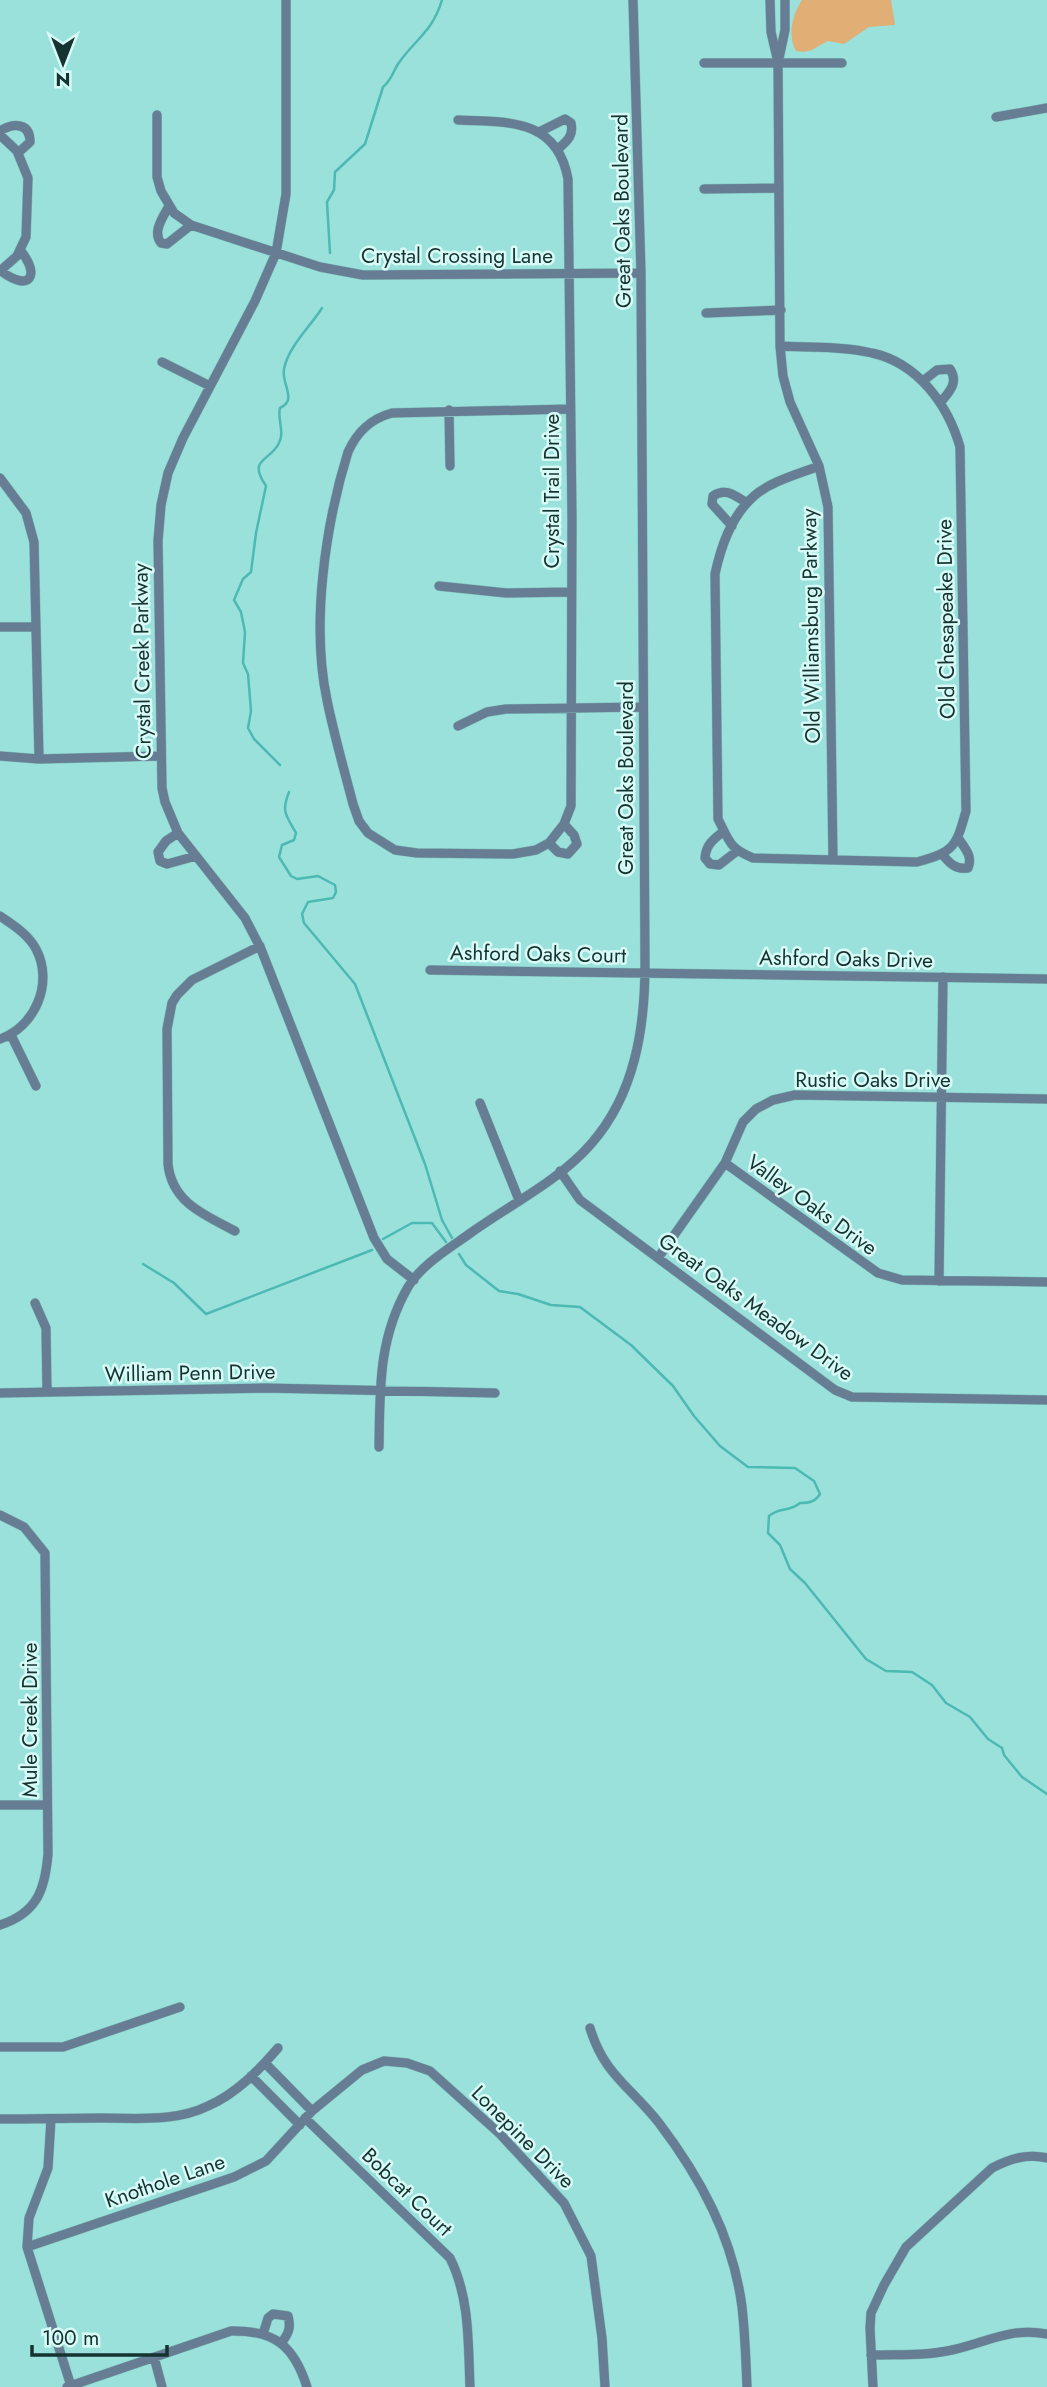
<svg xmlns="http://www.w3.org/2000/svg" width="1047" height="2387" font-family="Jost,sans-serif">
<rect width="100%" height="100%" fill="#9ae1db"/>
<!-- green -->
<path fill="#e1ae75" d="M 802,0 L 891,0 L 895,25 L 869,27 L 844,44 L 828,41 C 815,47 811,54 796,51 C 787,36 793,13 802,0 Z"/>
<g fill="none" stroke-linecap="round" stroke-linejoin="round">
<!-- stream -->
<path stroke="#4cb9b2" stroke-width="2.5" d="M 330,253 L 327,202 L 334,190 L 335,172 L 365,144 L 383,87 C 391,81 393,72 398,64 C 415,39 432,33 442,0
M 280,765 L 254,739 L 248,728 L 251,711 L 248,674 L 243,663 L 245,632 L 241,612 L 234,600 L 243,579 L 251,572 L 256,533 L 266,486 C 247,458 270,462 279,443 C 285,432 277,420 280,408 C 298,400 281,384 284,369 C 288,347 310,327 322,308
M 289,792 C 281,812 286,815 296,833 L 294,840 L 282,845 L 279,857 L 291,876 L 297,879 L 318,876 L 335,885 L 336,892 L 333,898 L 308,902 L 302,914 L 304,923 L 355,984 L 425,1164 L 442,1220 L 452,1238
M 383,1239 L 412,1223 L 432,1223 L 446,1242
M 459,1254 L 466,1265 L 499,1291 L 518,1294 L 551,1305 L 580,1307 L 631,1345 L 673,1386 L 694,1416 L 720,1446 L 748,1467 L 795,1468 L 814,1481 L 820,1494 C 815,1502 809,1503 800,1503 C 788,1513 781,1506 769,1516 L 768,1533 L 780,1545 L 790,1569 L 805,1583 L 866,1659 L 886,1671 L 912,1672 L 932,1685 L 946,1703 L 970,1717 L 988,1739 L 1002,1748 L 1004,1755 L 1022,1777 L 1047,1794
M 143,1264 L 174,1283 L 206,1314 L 372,1250"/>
<defs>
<path id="street" d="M 286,0 L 286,194 L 276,253 L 255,301 L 183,438 L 168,473 L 161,505 L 158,541 L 162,788 L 165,802 L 178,833 L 245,918 L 261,949 L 374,1238 L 387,1259 L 414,1280
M 770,0 L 771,32 L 777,58
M 785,0 L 785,30 L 778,63 L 780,346 L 783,376 L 790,402 L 819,466 L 828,507 L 833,860
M 704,63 L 842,63
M 157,115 L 157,177 L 161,191 L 174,213 L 191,225 L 320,267 L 363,275 L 641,273
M 996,117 L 1047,108
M 458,120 C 507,122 557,118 568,179 L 572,518 L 571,806 L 564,824 L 549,843 L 536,850 L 513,854 L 417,853 L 395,850 L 368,833 L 359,821 L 353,804 C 344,769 334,735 327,700 C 311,625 325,526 348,452 C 357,432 370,419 392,413 L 570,409
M 0,131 C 13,123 30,122 30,142 L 18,153
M 539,132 L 565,119 L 571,123 C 574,136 567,141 558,149
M 0,135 L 17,151 L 28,178 L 26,237 L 17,256 L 0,271
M 704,189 L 779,188
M 169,206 C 163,217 152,232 161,243 L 167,244 L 191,225
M 1,271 C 30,293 41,275 20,250
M 706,313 L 781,310
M 780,346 C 810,348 843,346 872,353 C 918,363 948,405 960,447 L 966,811 C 956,847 954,852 917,862 L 753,858 C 729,848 730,842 718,819 L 715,574 C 721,546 731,516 754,496 C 771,481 799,474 819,466
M 162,362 L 210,386
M 923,381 L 937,370 L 950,369 C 959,383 949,392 940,403
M 449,410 L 450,466
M 0,478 L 26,513 L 34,542 L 39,759
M 732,526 L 712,504 L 713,496 C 726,487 735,496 747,503
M 439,586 L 506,593 L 570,592
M 0,627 L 36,627
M 458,726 L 487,712 L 506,709 L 642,707
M 0,756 L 39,759 L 160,756
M 724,831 C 714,839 706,844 705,858 L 710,864 L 719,865 L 737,851
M 178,833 L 166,841 L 158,852 L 160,861 L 167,864 L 196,856
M 549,843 L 558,852 L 568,854 L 577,844 L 574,835 L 564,824
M 942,854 C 949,863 956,870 968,868 C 973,856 965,849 959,839
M 0,916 C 13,925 28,934 36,949 C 54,983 35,1027 0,1039
M 430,970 L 1047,979
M 11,1035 L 36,1086
M 480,1103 L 519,1200
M 725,1163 L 878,1273 L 902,1280 L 1047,1282
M 560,1171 L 580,1200 L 835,1390 L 852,1397 L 1047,1400
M 235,1231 C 205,1215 172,1203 168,1164 L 167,1029 L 172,1003 L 177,995 L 192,980 L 260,946
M 658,1258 L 725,1163 L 743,1122 L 756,1109 L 773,1100 L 795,1095 L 1047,1099
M 939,1281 L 943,977
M 35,1303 L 46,1328 L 47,1392
M 0,1393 L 265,1388 L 495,1393
M 379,1447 C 380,1390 378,1339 408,1287 C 422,1264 450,1248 472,1232 C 510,1205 561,1179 591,1144 C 635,1094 645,1028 645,964 L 641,273 L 633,0
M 0,1515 L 24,1527 L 45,1553 L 48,1854 C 45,1890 37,1913 0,1925
M 0,1805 L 47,1805
M 590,2028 C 604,2075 631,2087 659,2123 C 700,2177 733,2237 742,2307 C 745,2333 746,2360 747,2387
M 0,2047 L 63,2047 L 180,2007
M 265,2063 L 312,2111
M 251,2076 L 300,2125
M 305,2118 L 450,2258 C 470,2298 468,2343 470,2387
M 0,2119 C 34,2119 68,2118 102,2118 C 137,2118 176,2122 208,2106 C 236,2094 259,2070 278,2048
M 51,2119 L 48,2168 L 29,2218 L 27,2247 L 71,2386
M 27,2247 L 234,2177 L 266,2161 L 312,2111 L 362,2070 L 384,2061 L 407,2063 L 430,2071 L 500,2134 L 564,2203 L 591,2256 L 602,2338 L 605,2387
M 263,2334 L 268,2318 L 273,2314 L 288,2316 C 291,2327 289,2333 282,2342
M 871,2355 C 898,2354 926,2356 952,2350 C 986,2343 1009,2327 1047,2334
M 154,2357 L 162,2387
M 67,2387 L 231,2331 C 275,2330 294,2346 307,2387
M 873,2387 L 870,2328 L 871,2313 L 884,2285 L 906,2247 L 992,2168 C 1010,2159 1027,2153 1047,2158"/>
</defs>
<!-- street casing -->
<use href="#street" stroke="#7fbeb9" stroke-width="10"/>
<!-- street -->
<use href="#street" stroke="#667d94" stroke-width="9"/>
</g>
<g text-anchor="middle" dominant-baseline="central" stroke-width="5" stroke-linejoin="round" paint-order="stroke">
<!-- street labels -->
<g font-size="21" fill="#153331" stroke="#d8fbf7">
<text transform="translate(622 211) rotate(-91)">Great Oaks Boulevard</text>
<text x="457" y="256">Crystal Crossing Lane</text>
<text transform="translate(552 491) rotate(-90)">Crystal Trail Drive</text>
<text transform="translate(946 619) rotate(-91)">Old Chesapeake Drive</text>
<text transform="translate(811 626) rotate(-91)">Old Williamsburg Parkway</text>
<text transform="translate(142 661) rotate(-91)">Crystal Creek Parkway</text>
<text transform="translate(626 778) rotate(-90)">Great Oaks Boulevard</text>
<text transform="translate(538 954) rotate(1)">Ashford Oaks Court</text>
<text transform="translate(846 959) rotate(1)">Ashford Oaks Drive</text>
<text x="873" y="1080">Rustic Oaks Drive</text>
<text transform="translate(812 1205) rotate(36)">Valley Oaks Drive</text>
<text transform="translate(756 1307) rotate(36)">Great Oaks Meadow Drive</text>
<text transform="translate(190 1373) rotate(-1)">William Penn Drive</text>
<text transform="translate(30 1720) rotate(-90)">Mule Creek Drive</text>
<text transform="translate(523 2137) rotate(45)">Lonepine Drive</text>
<text transform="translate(165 2181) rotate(-19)">Knothole Lane</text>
<text transform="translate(407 2192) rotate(44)">Bobcat Court</text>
</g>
</g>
<!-- north arrow -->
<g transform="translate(63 63) rotate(180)" stroke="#d8fbf7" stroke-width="5" paint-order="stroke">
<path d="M0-5L12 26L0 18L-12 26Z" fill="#153331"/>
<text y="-10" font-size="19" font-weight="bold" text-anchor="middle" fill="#153331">N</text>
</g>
<!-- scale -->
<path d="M32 2345v10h135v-10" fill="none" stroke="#153331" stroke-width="3.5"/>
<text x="42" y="2345" font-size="21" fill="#153331" stroke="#d8fbf7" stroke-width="5" paint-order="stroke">100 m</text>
</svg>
